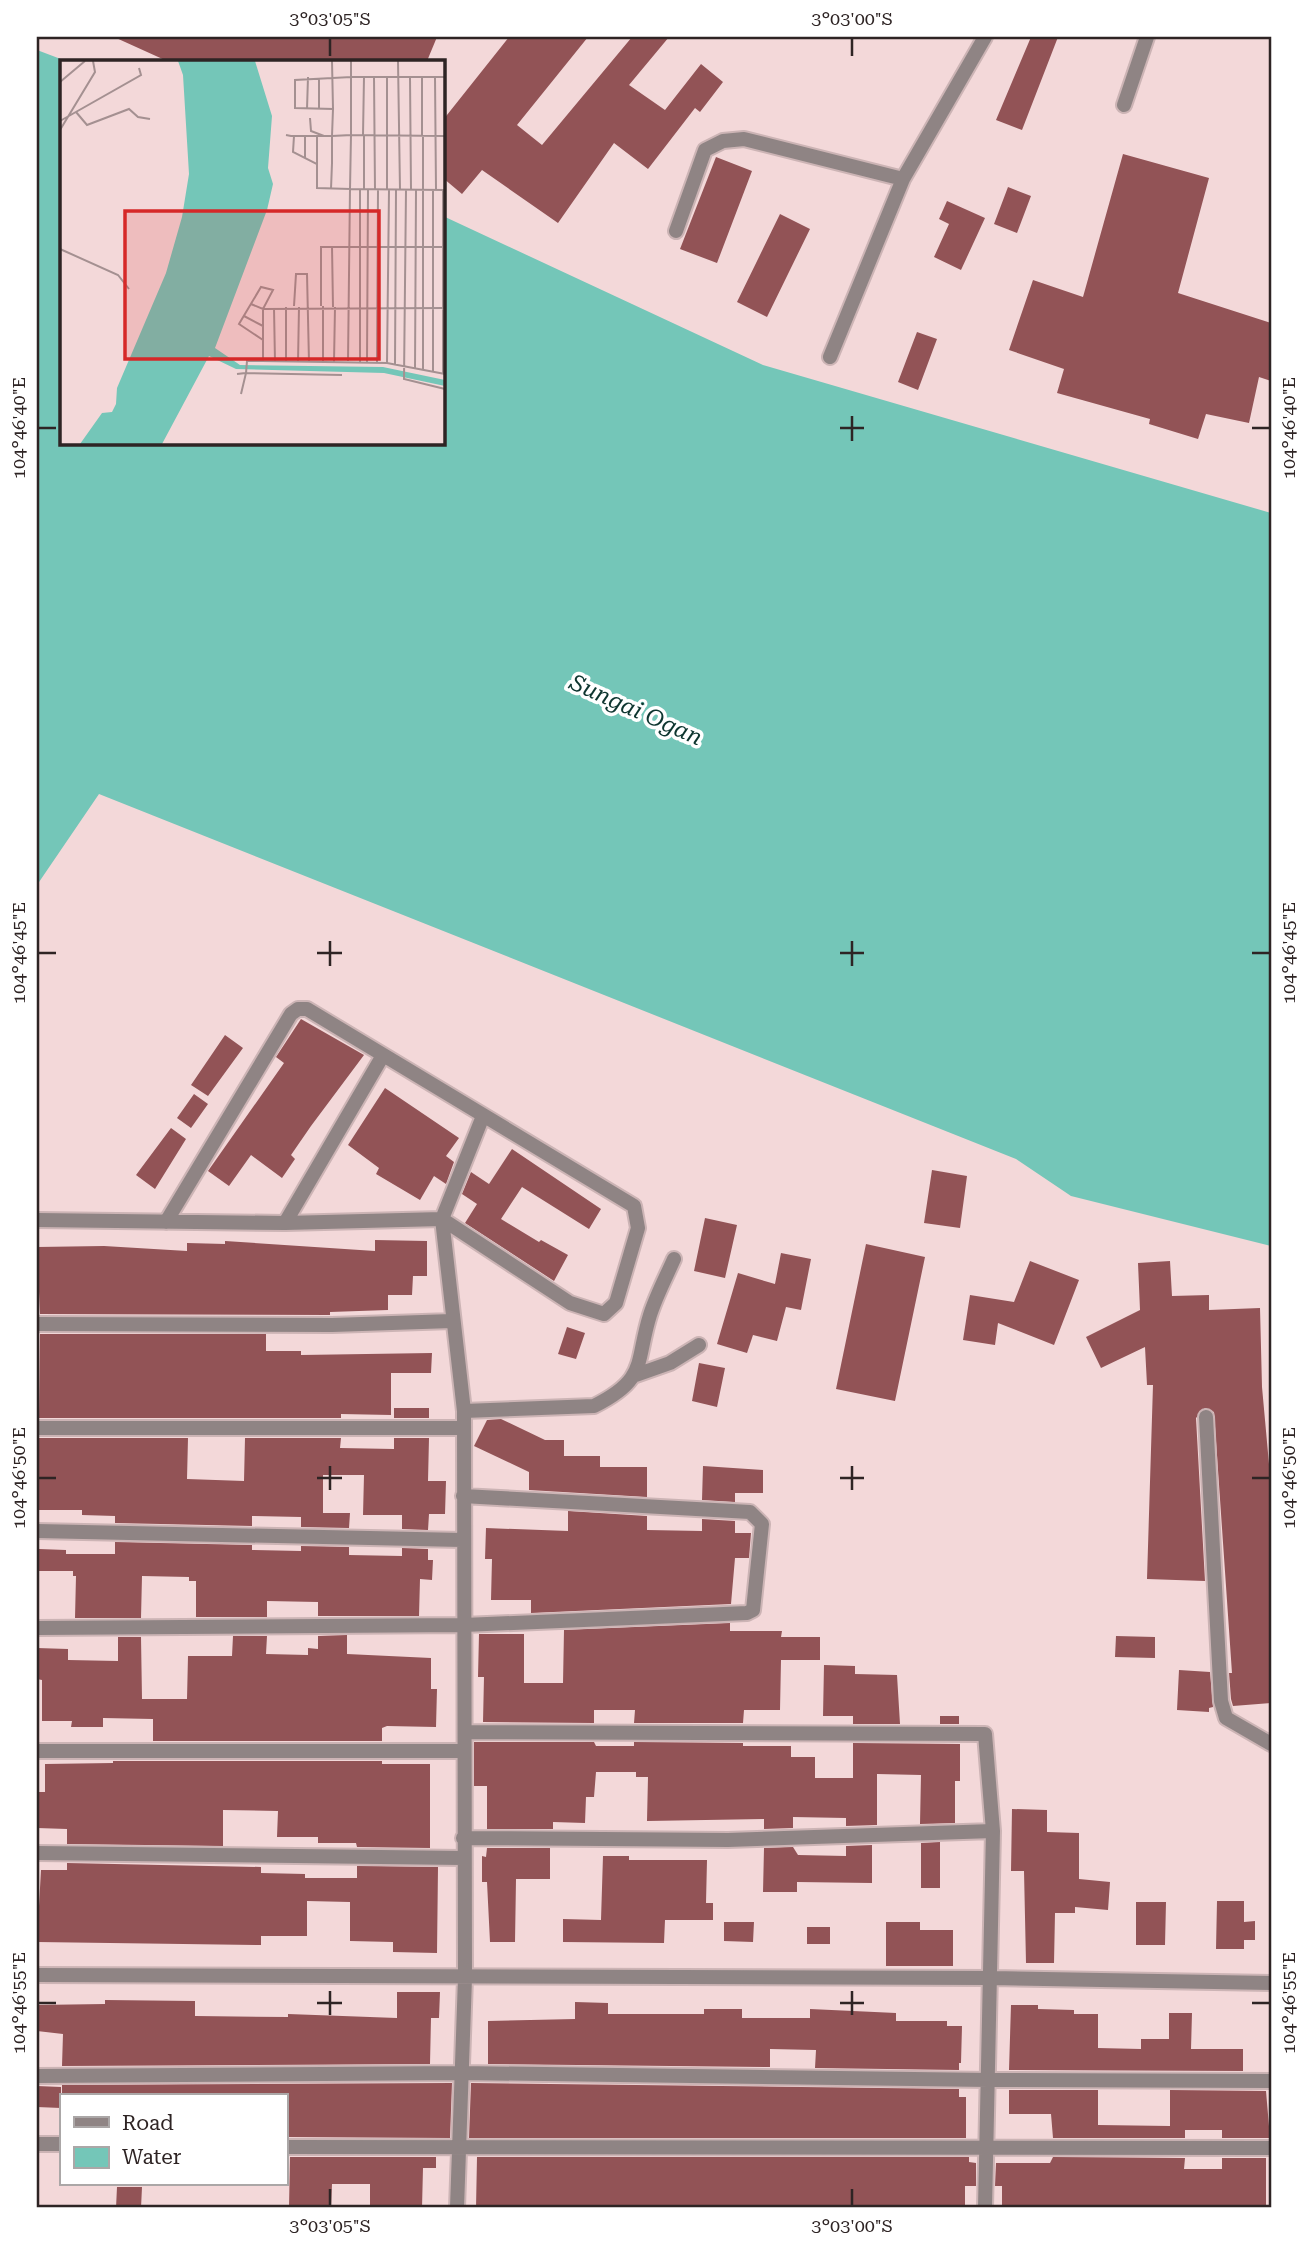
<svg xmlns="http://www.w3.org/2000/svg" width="1308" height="2245" font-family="'Roboto Serif',serif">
<rect width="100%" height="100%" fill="#f3d8d9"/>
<!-- water -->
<path fill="#74c6b8" d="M 37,50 L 66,61 L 61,61 L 61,443 L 443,443 L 443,216 L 763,365 L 1271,513 L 1271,1246 L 1071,1196 L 1016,1159 L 99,794 L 37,885 Z"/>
<!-- building -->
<path fill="#925356" d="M 114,37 L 437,37 L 427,61 L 167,61 Z
M 509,37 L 588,37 L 517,125 L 542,145 L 632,37 L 669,37 L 629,85 L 665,110 L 701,64 L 723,82 L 700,112 L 695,108 L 648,169 L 614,143 L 558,223 L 482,170 L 462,194 L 443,178 L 443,120 Z
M 1031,37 L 1058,37 L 1022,130 L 996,120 Z
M 1123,154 L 1209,178 L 1178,293 L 1271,323 L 1271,381 L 1259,377 L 1249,423 L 1206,414 L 1198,439 L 1149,424 L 1150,419 L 1057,393 L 1064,369 L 1009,350 L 1033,280 L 1083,297 Z
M 716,157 L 752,171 L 717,263 L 680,249 Z
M 1008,187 L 1031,196 L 1017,233 L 994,224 Z
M 947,201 L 985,218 L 961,270 L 934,257 L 949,224 L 939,219 Z
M 780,214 L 810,229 L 767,317 L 737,302 Z
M 917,332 L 937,339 L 918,390 L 898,382 Z
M 301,1019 L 364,1055 L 311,1126 L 291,1155 L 295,1159 L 282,1178 L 251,1155 L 229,1186 L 208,1171 L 284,1063 L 276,1057 Z
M 225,1035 L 243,1048 L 208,1096 L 191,1085 Z
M 385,1088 L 459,1138 L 446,1156 L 454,1162 L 446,1184 L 434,1176 L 420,1200 L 376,1174 L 379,1168 L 348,1145 Z
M 194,1094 L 208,1104 L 191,1128 L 177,1118 Z
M 171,1128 L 186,1139 L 155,1189 L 136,1175 Z
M 512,1149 L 601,1209 L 589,1229 L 522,1187 L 501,1219 L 539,1242 L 541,1240 L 568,1255 L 554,1281 L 465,1223 L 477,1204 L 462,1194 L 471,1172 L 489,1184 Z
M 932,1170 L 967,1176 L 960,1228 L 924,1223 Z
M 705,1218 L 737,1225 L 725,1278 L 694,1271 Z
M 375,1240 L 427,1241 L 427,1276 L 413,1276 L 412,1295 L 388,1295 L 388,1310 L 330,1312 L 330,1315 L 40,1314 L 37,1247 L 104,1246 L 187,1251 L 187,1243 L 225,1244 L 225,1241 L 375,1251 Z
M 866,1244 L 925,1257 L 895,1401 L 836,1389 Z
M 781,1253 L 811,1259 L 801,1310 L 786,1307 L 777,1341 L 753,1335 L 747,1353 L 717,1344 L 738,1273 L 775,1284 Z
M 1030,1261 L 1079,1280 L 1054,1345 L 998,1323 L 995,1345 L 963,1340 L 970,1295 L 1014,1302 Z
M 1170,1261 L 1172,1296 L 1209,1295 L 1209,1310 L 1260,1308 L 1262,1387 L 1271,1486 L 1271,1703 L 1233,1706 L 1231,1699 L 1229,1673 L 1232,1673 L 1214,1412 L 1205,1408 L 1196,1418 L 1205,1581 L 1147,1579 L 1153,1385 L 1147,1385 L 1145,1347 L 1101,1368 L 1086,1337 L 1140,1310 L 1138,1263 Z
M 567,1327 L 585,1333 L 576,1359 L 558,1354 Z
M 40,1334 L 266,1334 L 266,1351 L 301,1351 L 301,1355 L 432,1353 L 431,1373 L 391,1373 L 391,1415 L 341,1414 L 341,1418 L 39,1418 Z
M 699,1363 L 725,1368 L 717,1407 L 692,1401 Z
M 394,1408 L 429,1408 L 429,1418 L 394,1418 Z
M 501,1419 L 545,1440 L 564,1440 L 564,1456 L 600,1456 L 600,1467 L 647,1467 L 647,1497 L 529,1490 L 529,1472 L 474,1446 L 487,1420 Z
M 39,1438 L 188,1438 L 187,1479 L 244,1481 L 245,1438 L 341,1438 L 340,1448 L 394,1449 L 394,1438 L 429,1438 L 428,1481 L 446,1481 L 445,1514 L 429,1514 L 428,1530 L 402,1529 L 402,1515 L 363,1515 L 364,1475 L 323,1475 L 323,1513 L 350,1513 L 349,1528 L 301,1527 L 301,1517 L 252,1516 L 252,1526 L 115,1523 L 115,1516 L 82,1515 L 82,1510 L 39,1510 Z
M 703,1466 L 763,1470 L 763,1493 L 735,1493 L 735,1502 L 702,1500 Z
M 568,1511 L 647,1516 L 647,1530 L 702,1531 L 702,1519 L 735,1521 L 735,1533 L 751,1533 L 749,1558 L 735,1558 L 731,1604 L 531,1613 L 531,1600 L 491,1600 L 492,1559 L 485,1559 L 486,1528 L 568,1531 Z
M 115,1542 L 252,1545 L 252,1550 L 301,1551 L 301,1546 L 349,1547 L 349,1555 L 402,1556 L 402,1548 L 428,1549 L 428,1560 L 433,1560 L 432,1580 L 420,1579 L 419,1616 L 318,1616 L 318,1602 L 267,1601 L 267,1617 L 196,1617 L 196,1581 L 189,1581 L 189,1577 L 142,1576 L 141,1618 L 75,1618 L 76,1576 L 73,1576 L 73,1571 L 38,1571 L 39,1549 L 66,1550 L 66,1554 L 115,1554 Z
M 730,1623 L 730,1631 L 782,1631 L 781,1637 L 820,1637 L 820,1660 L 781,1660 L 780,1710 L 744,1710 L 743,1723 L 634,1723 L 635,1710 L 594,1710 L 594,1723 L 483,1722 L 484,1677 L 478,1677 L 479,1634 L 524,1634 L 524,1683 L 563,1683 L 564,1630 Z
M 347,1635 L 347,1654 L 431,1658 L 431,1689 L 437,1689 L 436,1727 L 387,1726 L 382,1728 L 382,1741 L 153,1741 L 153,1719 L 103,1718 L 103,1727 L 71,1727 L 72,1721 L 42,1721 L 42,1680 L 37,1679 L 37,1648 L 68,1649 L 68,1660 L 118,1661 L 118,1637 L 141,1637 L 142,1699 L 187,1699 L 188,1656 L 232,1656 L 233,1636 L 267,1636 L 266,1654 L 308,1655 L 308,1648 L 318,1649 L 318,1636 Z
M 1116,1636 L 1155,1637 L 1155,1658 L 1115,1657 Z
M 824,1665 L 855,1666 L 855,1674 L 897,1675 L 900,1724 L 853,1724 L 853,1716 L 823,1716 Z
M 1179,1670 L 1210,1672 L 1213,1707 L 1209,1708 L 1209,1712 L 1177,1710 Z
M 940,1716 L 959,1716 L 959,1724 L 940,1724 Z
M 474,1742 L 594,1742 L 596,1746 L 634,1746 L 634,1742 L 743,1743 L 743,1746 L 791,1746 L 791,1757 L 815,1757 L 815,1778 L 853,1778 L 853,1743 L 960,1744 L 960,1781 L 955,1781 L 955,1823 L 920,1824 L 921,1775 L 877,1774 L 877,1825 L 846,1826 L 846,1818 L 793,1817 L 793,1828 L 764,1829 L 764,1819 L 647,1821 L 648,1777 L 636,1777 L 636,1772 L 596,1772 L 594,1797 L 586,1797 L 585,1823 L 553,1822 L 553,1829 L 487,1829 L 487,1786 L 474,1786 Z
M 113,1761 L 382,1761 L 382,1764 L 430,1764 L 430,1848 L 357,1847 L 356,1843 L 318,1843 L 318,1837 L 277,1837 L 278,1811 L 223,1810 L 223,1846 L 67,1844 L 67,1829 L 37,1828 L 37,1792 L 45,1792 L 45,1764 L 113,1763 Z
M 1012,1809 L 1047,1810 L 1047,1832 L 1079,1833 L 1079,1879 L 1110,1882 L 1108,1910 L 1075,1907 L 1075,1913 L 1055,1913 L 1054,1963 L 1026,1963 L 1024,1871 L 1011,1871 Z
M 940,1842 L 940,1888 L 921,1888 L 921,1843 Z
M 872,1845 L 872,1883 L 797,1882 L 797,1892 L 763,1892 L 764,1848 L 793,1847 L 798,1855 L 846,1856 L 846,1846 Z
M 487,1848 L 550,1848 L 550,1879 L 516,1879 L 515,1942 L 490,1942 L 487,1882 L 482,1882 L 482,1856 L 486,1857 Z
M 603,1856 L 629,1856 L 629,1860 L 707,1860 L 706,1903 L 713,1903 L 713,1920 L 665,1920 L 664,1943 L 563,1942 L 563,1919 L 601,1920 Z
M 67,1863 L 261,1867 L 261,1873 L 305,1874 L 305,1878 L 357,1878 L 357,1866 L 438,1867 L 437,1953 L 393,1952 L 393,1942 L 350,1941 L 350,1902 L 307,1901 L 307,1936 L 261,1936 L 261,1945 L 37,1942 L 41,1870 L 67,1870 Z
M 1217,1901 L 1244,1901 L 1244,1922 L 1255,1921 L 1255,1940 L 1244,1940 L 1244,1949 L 1216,1949 Z
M 1136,1902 L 1166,1902 L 1165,1945 L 1136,1945 Z
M 724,1922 L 754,1922 L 753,1942 L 724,1941 Z
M 886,1922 L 920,1922 L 920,1930 L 953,1930 L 953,1966 L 886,1966 Z
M 807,1927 L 830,1927 L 830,1944 L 807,1944 Z
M 397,1992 L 440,1992 L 439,2018 L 431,2018 L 430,2064 L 62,2066 L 63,2034 L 37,2031 L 37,2005 L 105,2004 L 105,2000 L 195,2001 L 195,2016 L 288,2017 L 288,2014 L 397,2018 Z
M 575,2002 L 608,2003 L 608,2014 L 704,2014 L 704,2009 L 742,2009 L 742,2018 L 810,2018 L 810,2009 L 896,2013 L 896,2021 L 947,2021 L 947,2026 L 962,2026 L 961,2063 L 959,2063 L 959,2070 L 815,2068 L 816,2050 L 770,2049 L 770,2067 L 488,2064 L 488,2021 L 575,2019 Z
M 1011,2005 L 1038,2005 L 1038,2009 L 1074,2010 L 1074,2014 L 1098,2014 L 1098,2048 L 1141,2049 L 1141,2039 L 1169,2039 L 1169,2013 L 1192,2013 L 1191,2049 L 1243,2049 L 1243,2071 L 1009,2070 Z
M 452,2083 L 450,2138 L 285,2137 L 285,2096 L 62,2096 L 62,2085 Z
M 471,2083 L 959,2089 L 959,2097 L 966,2097 L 966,2138 L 469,2138 Z
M 37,2086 L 61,2087 L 61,2108 L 37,2107 Z
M 1009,2090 L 1098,2090 L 1098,2125 L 1170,2126 L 1170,2090 L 1266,2091 L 1270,2138 L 1222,2138 L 1222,2130 L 1185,2130 L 1185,2138 L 1053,2138 L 1051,2114 L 1009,2114 Z
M 290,2157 L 436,2157 L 436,2168 L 423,2168 L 422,2208 L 370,2208 L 370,2184 L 332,2184 L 331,2208 L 289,2208 Z
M 477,2157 L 969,2157 L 969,2162 L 976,2163 L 976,2186 L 965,2186 L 965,2208 L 476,2208 Z
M 1053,2157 L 1185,2158 L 1184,2169 L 1222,2169 L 1222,2158 L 1266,2158 L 1266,2208 L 1002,2208 L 1002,2186 L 995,2186 L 996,2163 L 1050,2163 Z
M 117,2187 L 142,2187 L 141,2208 L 116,2208 Z"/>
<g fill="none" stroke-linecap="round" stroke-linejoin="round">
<defs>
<path id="service" d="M 1124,105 L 1147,37
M 676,231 L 705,150 L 723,141 L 744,139 L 903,179 L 985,37
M 830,357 L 903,179
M 636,1375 L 670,1363 L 699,1345
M 464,1411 L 594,1406 C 648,1379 635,1363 650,1315 C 656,1296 666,1277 674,1259
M 1206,1417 L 1221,1701 L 1226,1718 L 1271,1744"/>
<path id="minor" d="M 37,1220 L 285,1223 L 442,1219 L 464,1411 L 465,1978 L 457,2208
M 166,1222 L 291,1014 L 298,1009 L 307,1009 L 634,1206 L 638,1228 L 616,1303 L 604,1314 L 570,1303 L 442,1219 L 483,1116
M 285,1223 L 382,1057
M 37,1324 L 332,1325 L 452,1321
M 37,1428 L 463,1428
M 37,1531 L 462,1540
M 37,1628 L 464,1625 L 747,1613 L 753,1610 L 762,1524 L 750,1512 L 463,1496
M 465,1732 L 985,1734 L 993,1831 L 985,2208
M 37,1751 L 464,1751
M 463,1838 L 728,1840 L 993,1831
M 37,1853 L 463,1858
M 37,1975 L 992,1978 L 1271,1983
M 37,2076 L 462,2073 L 989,2080 L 1271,2081
M 37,2144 L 61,2144
M 285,2147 L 1271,2148"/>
</defs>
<!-- service casing -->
<use href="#service" stroke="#ccb4b5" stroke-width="18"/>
<!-- minor casing -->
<use href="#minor" stroke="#ccb4b5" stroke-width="18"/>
<!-- service -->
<use href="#service" stroke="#8f8484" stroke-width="14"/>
<!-- minor -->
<use href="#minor" stroke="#8f8484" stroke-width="14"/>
</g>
<!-- ticks -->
<path fill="none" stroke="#2e2424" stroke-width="2.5" d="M 330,38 L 330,56M 852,38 L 852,56M 852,416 L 852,441M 38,428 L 56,428M 840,428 L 864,428M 1252,428 L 1270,428M 330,941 L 330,966M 852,941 L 852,966M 38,953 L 56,953M 317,953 L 342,953M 840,953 L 864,953M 1252,953 L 1270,953M 330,1466 L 330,1490M 852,1466 L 852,1490M 38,1478 L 56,1478M 317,1478 L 342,1478M 840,1478 L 864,1478M 1252,1478 L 1270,1478M 330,1991 L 330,2015M 852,1991 L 852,2015M 38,2003 L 56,2003M 317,2003 L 342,2003M 840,2003 L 864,2003M 1252,2003 L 1270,2003M 330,2189 L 330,2206M 852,2189 L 852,2206"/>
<g text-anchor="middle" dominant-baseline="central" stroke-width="7" stroke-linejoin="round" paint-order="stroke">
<!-- water labels -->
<g font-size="23" font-style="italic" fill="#0d352f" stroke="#fff">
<text transform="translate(636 710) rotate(24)">Sungai Ogan</text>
</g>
</g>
<!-- overview -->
<g transform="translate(60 60)">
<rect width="385" height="385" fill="#f3d8d9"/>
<path d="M 118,1 L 195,1 L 212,56 L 208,108 L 213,124 L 207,150 L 155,288 L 180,305 L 323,307 L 385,320 L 385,326 L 324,313 L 176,309 L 149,296 L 102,384 L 20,384 L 42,353 L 52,352 L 56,344 L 57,328 L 106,213 L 122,157 L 129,114 L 123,15 Z" fill="#74c6b8"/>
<path fill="none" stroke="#a49091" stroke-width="2" d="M 272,1 L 273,49M 291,1 L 291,17 L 385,17M 338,1 L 340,130M 314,17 L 315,130M 327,17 L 327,130M 350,17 L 351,130M 362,17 L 362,75M 375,17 L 376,130M 0,22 L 25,1M 247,49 L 248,17M 259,49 L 259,18M 16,52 L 27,65 L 69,49 L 78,57 L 90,59M 250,58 L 251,71 L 264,76M 0,61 L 81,15 L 79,8M 0,70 L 35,12 L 33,1M 226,75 L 231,76 L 272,76 L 291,75 L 291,17 L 235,20 L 235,48 L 273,49 L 272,76 L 272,103 L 271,129M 303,75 L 304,17M 363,75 L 363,311M 234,76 L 233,92 L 257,104 L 257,128 L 290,129 L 291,75 L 385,76M 245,98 L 245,76M 257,104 L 257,76M 304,130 L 304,75M 346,130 L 344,319 L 385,329M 373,130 L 373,313M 272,186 L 273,247M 0,189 L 58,215 L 69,229M 191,244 L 203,249 L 213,230 L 201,227 L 179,264 L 203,280M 234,246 L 236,214 L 247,214 L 249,302M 261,246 L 261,187 L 385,187M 263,246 L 263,302M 226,247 L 226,302M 214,248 L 215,302M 385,248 L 203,249 L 203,301 L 327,303 L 385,314M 184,256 L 203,266M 203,301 L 187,301 L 186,313 L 282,315M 288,301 L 290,129 L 385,130M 238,302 L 239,247M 274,302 L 275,247M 300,302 L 300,129M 307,302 L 308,130M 317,303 L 318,130M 327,303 L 329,130M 335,305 L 336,130M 355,310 L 356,130M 177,314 L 186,313 L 181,334M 383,314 L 383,130"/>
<path fill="#d62828" fill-opacity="0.15" stroke="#d62828" stroke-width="3.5" d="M 65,151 L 319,151 L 319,299 L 65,299 Z"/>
<rect width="385" height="385" fill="none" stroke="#2e2424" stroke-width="3.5"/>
</g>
<!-- border -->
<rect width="1308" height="2245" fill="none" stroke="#ffffff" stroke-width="77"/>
<!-- legend -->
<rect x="60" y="2094" width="228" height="91" fill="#ffffff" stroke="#aba7a7" stroke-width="2"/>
<rect x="74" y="2117" width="35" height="10" fill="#8f8484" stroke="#aba7a7" stroke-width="2"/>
<text x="122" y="2130" font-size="21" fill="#2e2424">Road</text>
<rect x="74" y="2147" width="35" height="21" fill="#74c6b8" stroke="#aba7a7" stroke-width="2"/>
<text x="122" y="2164" font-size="21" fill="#2e2424">Water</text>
<rect x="38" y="38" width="1232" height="2168" fill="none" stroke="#2e2424" stroke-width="2.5"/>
<g font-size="18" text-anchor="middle" fill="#2e2424">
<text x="330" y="25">3°03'05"S</text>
<text x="852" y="25">3°03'00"S</text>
<text transform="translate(1289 428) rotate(-90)" y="6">104°46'40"E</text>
<text transform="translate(19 428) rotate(-90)" y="6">104°46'40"E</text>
<text transform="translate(1289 953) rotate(-90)" y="6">104°46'45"E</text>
<text transform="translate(19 953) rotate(-90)" y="6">104°46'45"E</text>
<text transform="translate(19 1478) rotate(-90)" y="6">104°46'50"E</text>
<text transform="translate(1289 1478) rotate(-90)" y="6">104°46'50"E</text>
<text transform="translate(1289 2003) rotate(-90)" y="6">104°46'55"E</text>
<text transform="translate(19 2003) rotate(-90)" y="6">104°46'55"E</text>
<text x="330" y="2232">3°03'05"S</text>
<text x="852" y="2232">3°03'00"S</text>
</g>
</svg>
